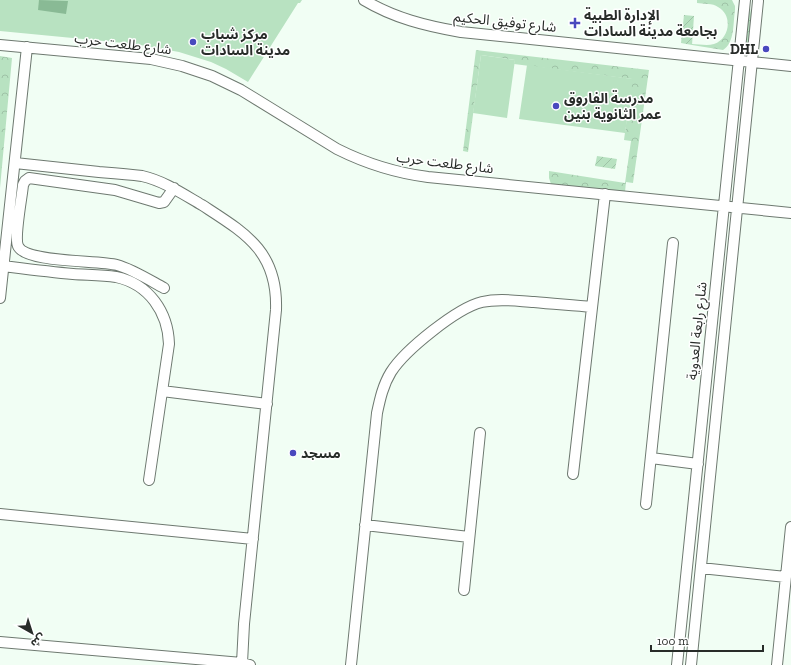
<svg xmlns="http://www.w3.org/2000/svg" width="791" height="665" font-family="'Zilla Slab','Noto Sans Arabic',serif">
<defs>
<pattern id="park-crowns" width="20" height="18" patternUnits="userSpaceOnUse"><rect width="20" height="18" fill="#b8e2c1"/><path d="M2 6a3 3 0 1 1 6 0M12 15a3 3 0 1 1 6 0" fill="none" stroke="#9ec2a6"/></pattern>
<pattern id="garden-furrows" width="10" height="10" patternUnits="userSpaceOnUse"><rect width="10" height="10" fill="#b8e2c1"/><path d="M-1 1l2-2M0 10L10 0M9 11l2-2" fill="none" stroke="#9ec2a6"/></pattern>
</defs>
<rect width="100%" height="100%" fill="#f1fef4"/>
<!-- park -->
<path fill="url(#park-crowns)" d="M 697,0 L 732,0 L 735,6 L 735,10 C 733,22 735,43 723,50 L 692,45 L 692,44 C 699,44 707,46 714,44 C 730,39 733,15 718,7 C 713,3 703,4 697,3 Z
M 476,50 L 649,70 L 633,183 L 626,182 L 625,192 L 551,184 L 549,178 L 549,171 L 625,183 L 631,141 L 624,140 L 632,79 L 514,64 L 515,60 L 481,55 L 468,152 L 463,151 Z
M 0,56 L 12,58 L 0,188 Z"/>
<!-- garden -->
<path fill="url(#garden-furrows)" d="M 750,8 L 752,21 L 748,49 L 743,48 L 746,20 Z
M 684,15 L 694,16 L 692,45 L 681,43 Z
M 597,156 L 617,159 L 615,169 L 595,166 Z"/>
<!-- pitch -->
<path fill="#b8e2c1" d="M 0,0 L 302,0 L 300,3 L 298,3 L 248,82 L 226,69 L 211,62 L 179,52 L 135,44 L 0,31 Z
M 481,55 L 515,60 L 507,118 L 473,113 Z
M 527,65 L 633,79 L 625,133 L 519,119 Z"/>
<!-- water -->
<path fill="#89ba95" d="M 39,0 L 68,1 L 66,14 L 38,10 Z"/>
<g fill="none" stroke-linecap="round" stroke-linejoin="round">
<defs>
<path id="minor" d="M 364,0 C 394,18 426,26 461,32 L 791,66
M 0,45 L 151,59 L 182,66 L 212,76 L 241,90 L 337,149 C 367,164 396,173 428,177 L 791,213
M 15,163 C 43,166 71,169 99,172 C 113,173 128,174 142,176 C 164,181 183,194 202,205 C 245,233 278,251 276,310 L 244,624 L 242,663 L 250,665
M 3,266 C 27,269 50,272 73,274 C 87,275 102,275 116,277 C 149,284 168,312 169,344 L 149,480
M 164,288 C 151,281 132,269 117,265 C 99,260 25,263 18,246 C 14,237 22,197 23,185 L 25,181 L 29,178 L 115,190 L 159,203 L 164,202 L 174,188
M 0,298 L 27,47
M 162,391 L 267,404
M 651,458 L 698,464
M 573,474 L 605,194
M 646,504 L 673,243
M 0,514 L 253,539
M 365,525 L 469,537
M 701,568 L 786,577
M 464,590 L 480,433
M 0,642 L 242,663
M 351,665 L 377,413 C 380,399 383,385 391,372 C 405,350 457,308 482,302 C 499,298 517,301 534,302 C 553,304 573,305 592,307
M 677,665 L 745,0
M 691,665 L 758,1
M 777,665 L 791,527"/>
</defs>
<!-- minor casing -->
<use href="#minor" stroke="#6e7970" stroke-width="12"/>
<!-- minor -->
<use href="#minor" stroke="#fff" stroke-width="10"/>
</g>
<!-- markers -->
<g fill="#4948be" stroke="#fff" stroke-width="1.5">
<path d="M573 17h4v4h4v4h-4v4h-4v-4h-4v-4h4z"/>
<circle cx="193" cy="42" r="4"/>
<circle cx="766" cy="49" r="4"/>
<circle cx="556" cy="106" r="4"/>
<circle cx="293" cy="453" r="4"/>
</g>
<g text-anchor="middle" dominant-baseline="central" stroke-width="3" stroke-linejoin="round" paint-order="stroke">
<!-- poi labels -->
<g font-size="14" font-weight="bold" fill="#282c29" stroke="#fff" text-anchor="start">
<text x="584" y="15">الإدارة الطبية<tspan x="584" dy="16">بجامعة مدينة السادات</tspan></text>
<text x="201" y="34">مركز شباب<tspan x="201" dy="16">مدينة السادات</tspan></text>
<text x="758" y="49" text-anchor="end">DHL</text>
<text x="564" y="98">مدرسة الفاروق<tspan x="564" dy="16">عمر الثانوية بنين</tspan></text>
<text x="301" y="453">مسجد</text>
</g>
<!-- street labels -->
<g font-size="14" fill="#282c29" stroke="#fff">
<text transform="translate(505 22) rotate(6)">شارع توفيق الحكيم</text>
<text transform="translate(123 44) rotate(7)">شارع طلعت حرب</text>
<text transform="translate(445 163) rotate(7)">شارع طلعت حرب</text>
<text transform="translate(697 331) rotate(-84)">شارع رابعة العدوية</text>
</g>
</g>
<!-- north arrow -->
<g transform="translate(32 633) rotate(141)" stroke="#ffffff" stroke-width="3" paint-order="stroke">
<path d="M0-3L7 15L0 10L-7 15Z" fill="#282c29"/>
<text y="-6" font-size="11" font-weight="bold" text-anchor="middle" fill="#282c29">ش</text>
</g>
<!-- scale -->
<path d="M651 645v6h112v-6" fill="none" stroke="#282c29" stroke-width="2"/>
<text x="657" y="645" font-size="12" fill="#282c29" stroke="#ffffff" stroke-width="3" paint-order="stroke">100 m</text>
</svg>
